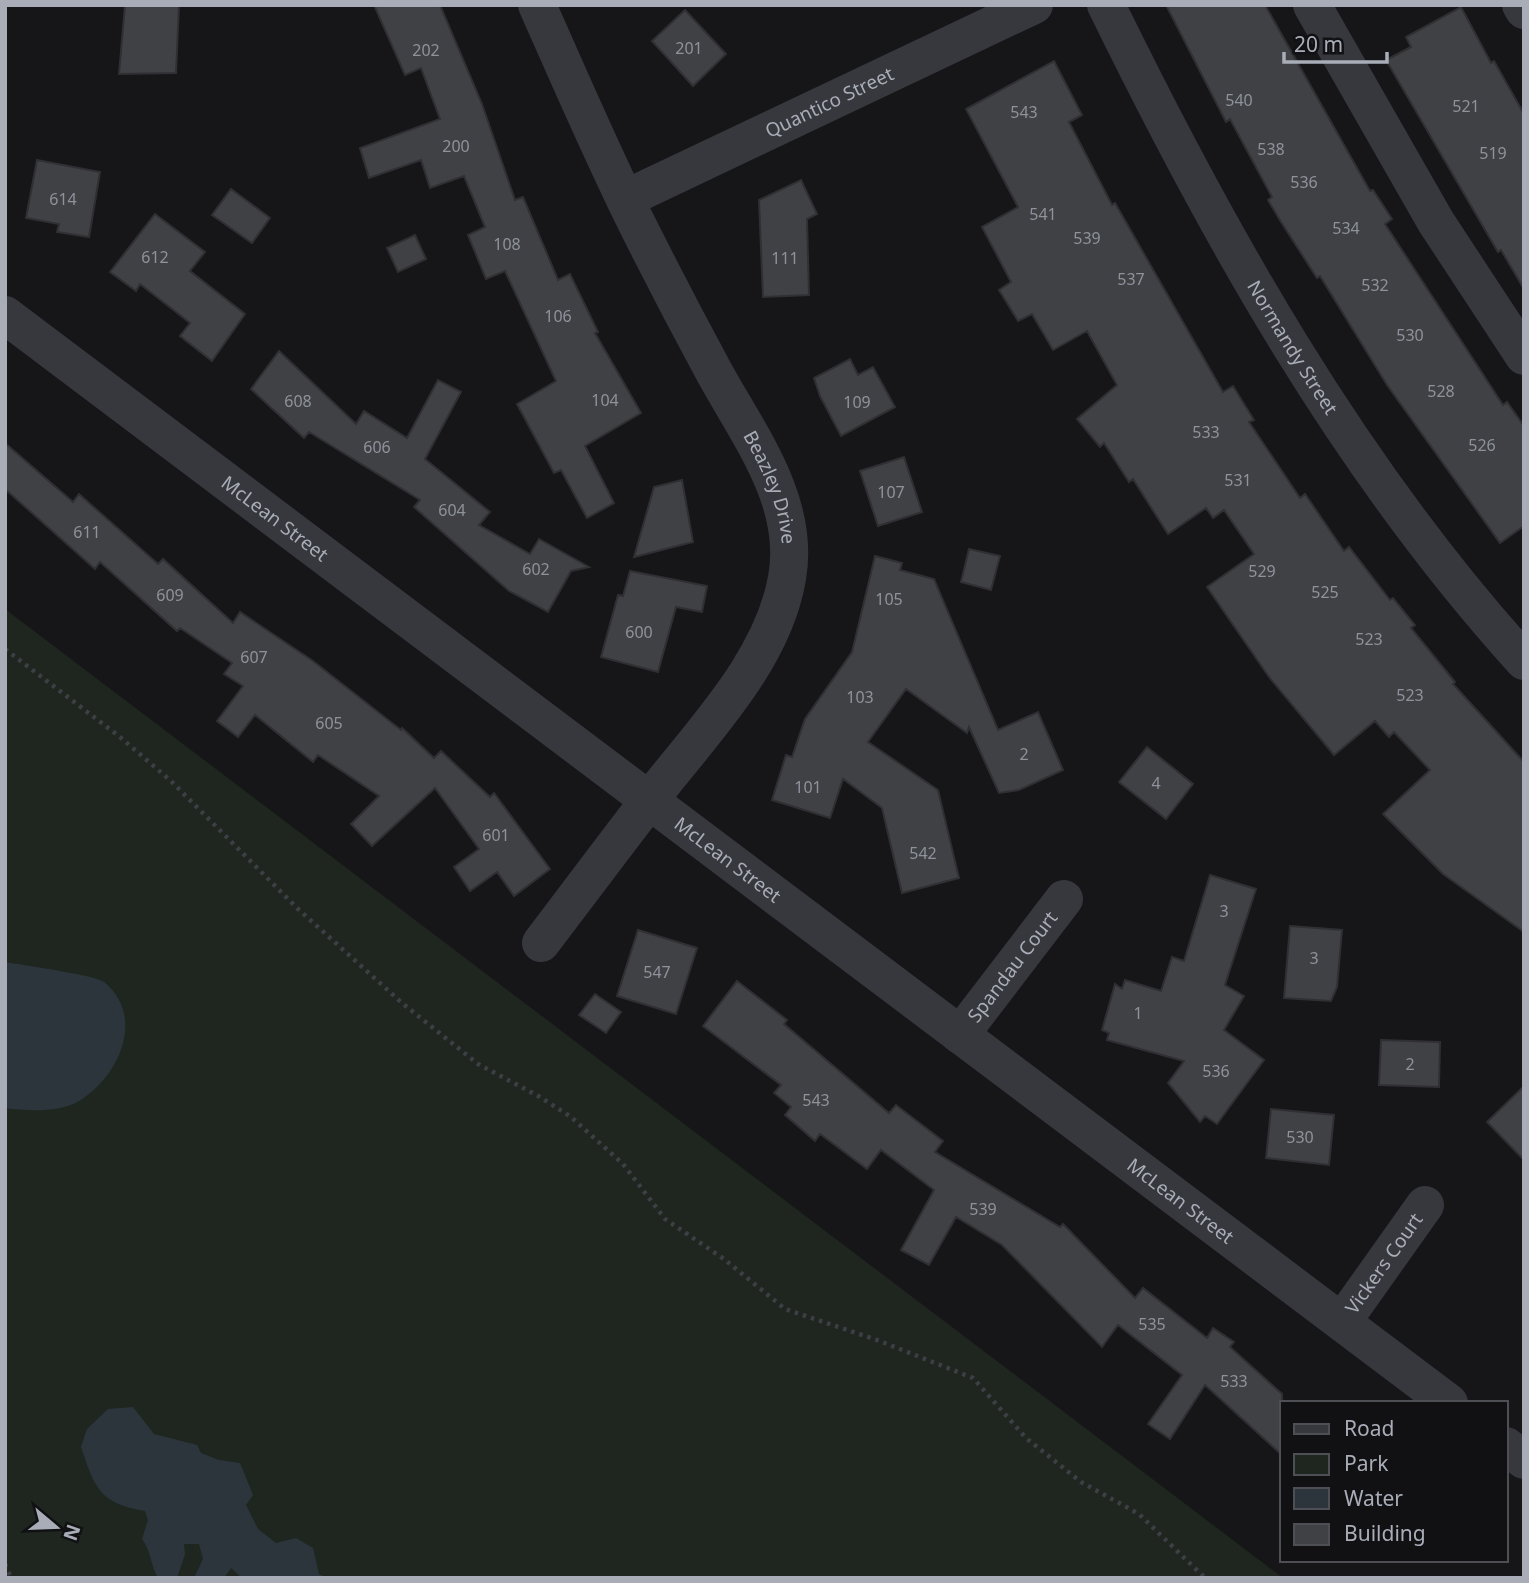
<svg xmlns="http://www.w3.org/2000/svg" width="1529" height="1583" font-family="'Noto Sans',sans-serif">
<rect width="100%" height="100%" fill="#161618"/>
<!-- green -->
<path fill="#1e261f" d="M 5,609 L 1283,1578 L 5,1578 Z"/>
<!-- water -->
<path fill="#2c353c" d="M 5,962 C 22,965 95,975 104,982 C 147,1017 118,1078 79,1101 C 59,1113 27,1111 5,1108 Z
M 133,1407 L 154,1434 L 197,1445 L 201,1453 L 219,1460 L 240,1463 L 253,1495 L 246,1505 L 258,1529 L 276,1543 L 296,1538 L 313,1548 L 319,1574 L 327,1578 L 242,1578 L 231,1568 L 224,1578 L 194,1578 L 203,1559 L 199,1544 L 184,1544 L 185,1554 L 177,1578 L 158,1578 C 150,1564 152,1553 142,1539 L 148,1520 L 145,1511 C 99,1503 95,1488 81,1447 L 87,1429 L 108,1409 Z"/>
<!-- building -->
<path fill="#404145" stroke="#303034" stroke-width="2" d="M 125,5 L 179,5 L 176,73 L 119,74 Z
M 374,5 L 440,5 L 482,104 L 515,200 L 523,197 L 558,280 L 570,274 L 598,332 L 595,333 L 641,413 L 585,446 L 614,503 L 587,518 L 561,470 L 554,473 L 517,404 L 556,381 L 505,271 L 486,279 L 468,235 L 485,227 L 464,176 L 430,188 L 421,160 L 369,178 L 360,148 L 440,119 L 421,68 L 405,75 Z
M 1166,5 L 1265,5 L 1370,191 L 1373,190 L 1392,219 L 1385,224 L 1503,405 L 1507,402 L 1524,426 L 1524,526 L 1500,543 L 1387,385 L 1320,276 L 1317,278 L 1281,222 L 1268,200 L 1272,197 L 1230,119 L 1226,122 Z
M 1461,7 L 1491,63 L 1494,61 L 1524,114 L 1524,289 L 1501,250 L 1498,252 L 1386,60 L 1411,47 L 1406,37 Z
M 685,10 L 726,54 L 693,86 L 652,41 Z
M 1054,61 L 1082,115 L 1069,122 L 1112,205 L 1115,203 L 1223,392 L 1233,386 L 1254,420 L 1249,422 L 1300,498 L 1305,494 L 1344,551 L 1349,547 L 1390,600 L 1393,598 L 1415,625 L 1411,628 L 1455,682 L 1453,684 L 1524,762 L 1524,932 L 1443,874 L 1383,814 L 1430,770 L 1394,732 L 1389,737 L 1375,721 L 1334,755 L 1269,677 L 1207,587 L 1254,554 L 1224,510 L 1213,518 L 1206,508 L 1168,534 L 1133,479 L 1129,482 L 1104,443 L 1100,447 L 1077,419 L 1117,385 L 1087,331 L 1053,350 L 1032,314 L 1018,321 L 999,290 L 1011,282 L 982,227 L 1018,207 L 966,109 Z
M 37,160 L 100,172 L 89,237 L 57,232 L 59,224 L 26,218 Z
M 801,180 L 817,214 L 807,219 L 809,295 L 763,297 L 759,200 Z
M 231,189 L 270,218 L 252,243 L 212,215 Z
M 155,214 L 205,252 L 190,271 L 245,314 L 212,361 L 180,336 L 190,323 L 140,284 L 136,291 L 110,272 Z
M 415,235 L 426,259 L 398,272 L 387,248 Z
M 279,351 L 356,424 L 364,411 L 407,438 L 438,380 L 461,392 L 425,459 L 490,512 L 479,525 L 530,554 L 539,539 L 589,567 L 571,571 L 548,612 L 509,591 L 414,507 L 420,500 L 309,432 L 304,438 L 251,389 Z
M 850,359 L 858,375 L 873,367 L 895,407 L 841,436 L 820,396 L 814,378 Z
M 5,443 L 73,502 L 79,494 L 158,564 L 163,559 L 233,623 L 240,612 L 313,661 L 401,730 L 402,728 L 434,758 L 441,751 L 490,797 L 494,793 L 550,869 L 514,896 L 497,872 L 470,891 L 454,867 L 479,849 L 435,788 L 372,846 L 351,824 L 379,796 L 318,755 L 313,762 L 255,715 L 238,737 L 217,721 L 243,686 L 224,674 L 232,663 L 180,628 L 177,631 L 100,562 L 95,569 L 5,489 Z
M 904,457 L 922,512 L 878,526 L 860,471 Z
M 682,480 L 693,542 L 634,557 L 654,487 Z
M 969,549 L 1000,556 L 991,590 L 961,582 Z
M 875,556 L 902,563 L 900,570 L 934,579 L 998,730 L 1038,712 L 1063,770 L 1019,790 L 999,793 L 969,727 L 967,733 L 906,689 L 868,742 L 938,790 L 959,878 L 902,893 L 882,808 L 843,779 L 830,818 L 772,800 L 786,755 L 792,757 L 805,719 L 852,652 Z
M 630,571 L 707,586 L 702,612 L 676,607 L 658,672 L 601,657 L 618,595 L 623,596 Z
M 1147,747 L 1193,784 L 1166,819 L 1119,782 Z
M 1210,875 L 1256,889 L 1225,985 L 1244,996 L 1224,1030 L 1264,1060 L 1217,1124 L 1205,1116 L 1200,1122 L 1168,1083 L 1184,1061 L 1107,1040 L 1109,1033 L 1102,1030 L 1115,984 L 1122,989 L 1125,980 L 1161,991 L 1172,957 L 1184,961 Z
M 1290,926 L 1342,930 L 1337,987 L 1331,1001 L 1284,998 Z
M 638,930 L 697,948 L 676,1014 L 617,996 Z
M 737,981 L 787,1020 L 784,1024 L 889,1113 L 896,1105 L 943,1141 L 935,1152 L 1060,1227 L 1063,1224 L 1135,1298 L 1143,1288 L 1207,1338 L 1213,1328 L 1234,1342 L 1230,1347 L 1282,1394 L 1282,1455 L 1205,1385 L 1170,1439 L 1148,1424 L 1182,1375 L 1118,1325 L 1102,1347 L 1002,1245 L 956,1217 L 929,1265 L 901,1250 L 934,1190 L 881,1150 L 867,1169 L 820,1134 L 815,1141 L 785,1115 L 791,1107 L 774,1093 L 781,1085 L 703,1026 Z
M 595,994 L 621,1012 L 606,1033 L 579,1015 Z
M 1381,1040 L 1440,1042 L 1439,1087 L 1379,1085 Z
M 1524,1086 L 1524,1160 L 1487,1122 Z
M 1271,1109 L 1334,1115 L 1329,1165 L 1266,1158 Z"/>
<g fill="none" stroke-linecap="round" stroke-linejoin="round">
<!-- path -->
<path stroke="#3d3f44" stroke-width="4.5" stroke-dasharray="3.5 5" stroke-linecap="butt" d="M 5,649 L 120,737 L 171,781 L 297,908 L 402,1003 L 478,1064 L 540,1097 L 571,1117 L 623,1164 L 665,1219 L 724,1259 L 785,1309 L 877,1340 L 973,1378 L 1026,1438 L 1081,1482 L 1139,1514 L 1205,1578
M 5,1564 L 11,1578"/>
<!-- minor -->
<g stroke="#37383d" stroke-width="38">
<path id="s1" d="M 537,5 C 570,79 602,154 638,226 C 662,274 687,322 713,370 C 747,433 801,501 787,578 C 773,660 704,730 655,793 C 617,842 579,893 541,943"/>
<path id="s2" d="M 1106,5 C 1220,238 1349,468 1524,661"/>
<path d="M 1312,5 L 1436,222 L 1524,356"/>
<path d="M 1521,5 L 1524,10"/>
<path id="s3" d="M 625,199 L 1034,5"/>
<path id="s4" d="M 5,315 L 1449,1403"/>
<path id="s5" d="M 960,1035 L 1064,899"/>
<path id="s6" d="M 1342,1322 L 1425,1205"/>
<path d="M 1506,1446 L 1524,1460"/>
</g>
</g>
<g text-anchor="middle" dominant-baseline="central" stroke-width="5" stroke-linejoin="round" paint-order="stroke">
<!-- number labels -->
<g font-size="16" fill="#8e929b">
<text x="689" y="48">201</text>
<text x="426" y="50">202</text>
<text x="1239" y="100">540</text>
<text x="1466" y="106">521</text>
<text x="1024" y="112">543</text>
<text x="456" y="146">200</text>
<text x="1271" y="149">538</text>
<text x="1493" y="153">519</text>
<text x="1304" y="182">536</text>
<text x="63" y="199">614</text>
<text x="1043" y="214">541</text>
<text x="1346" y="228">534</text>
<text x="1087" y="238">539</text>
<text x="507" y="244">108</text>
<text x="155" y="257">612</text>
<text x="785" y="258">111</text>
<text x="1131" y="279">537</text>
<text x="1375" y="285">532</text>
<text x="558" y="316">106</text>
<text x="1410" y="335">530</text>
<text x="1441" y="391">528</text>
<text x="605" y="400">104</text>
<text x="298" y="401">608</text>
<text x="857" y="402">109</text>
<text x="1206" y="432">533</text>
<text x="1482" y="445">526</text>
<text x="377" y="447">606</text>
<text x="1238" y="480">531</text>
<text x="891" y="492">107</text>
<text x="452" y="510">604</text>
<text x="87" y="532">611</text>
<text x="536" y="569">602</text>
<text x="1262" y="571">529</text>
<text x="1325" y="592">525</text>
<text x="170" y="595">609</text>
<text x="889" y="599">105</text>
<text x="639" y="632">600</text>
<text x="1369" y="639">523</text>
<text x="254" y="657">607</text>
<text x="1410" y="695">523</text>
<text x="860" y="697">103</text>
<text x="329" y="723">605</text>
<text x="1024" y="754">2</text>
<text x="1156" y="783">4</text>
<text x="808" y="787">101</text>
<text x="496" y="835">601</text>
<text x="923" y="853">542</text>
<text x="1224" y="911">3</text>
<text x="1314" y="958">3</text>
<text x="657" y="972">547</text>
<text x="1138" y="1013">1</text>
<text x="1410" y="1064">2</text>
<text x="1216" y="1071">536</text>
<text x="816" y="1100">543</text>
<text x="1300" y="1137">530</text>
<text x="983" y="1209">539</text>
<text x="1152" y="1324">535</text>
<text x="1234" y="1381">533</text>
</g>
<!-- street labels -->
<g font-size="19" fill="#a8adb8" stroke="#111113">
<text stroke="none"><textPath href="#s3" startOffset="226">Quantico Street</textPath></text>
<text stroke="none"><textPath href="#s2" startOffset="390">Normandy Street</textPath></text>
<text stroke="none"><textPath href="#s1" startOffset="537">Beazley Drive</textPath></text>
<text stroke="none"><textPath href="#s4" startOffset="338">McLean Street</textPath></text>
<text stroke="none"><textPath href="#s4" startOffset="905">McLean Street</textPath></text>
<text stroke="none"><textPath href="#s5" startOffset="86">Spandau Court</textPath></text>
<text stroke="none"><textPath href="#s4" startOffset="1472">McLean Street</textPath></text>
<text stroke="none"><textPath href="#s6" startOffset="72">Vickers Court</textPath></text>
</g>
</g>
<!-- border -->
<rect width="1529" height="1583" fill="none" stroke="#a8adb8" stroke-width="14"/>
<!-- legend -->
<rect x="1280" y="1401" width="228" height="161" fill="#111113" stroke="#4d4f55" stroke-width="2"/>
<rect x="1294" y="1424" width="35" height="10" fill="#37383d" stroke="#4d4f55" stroke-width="2"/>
<text x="1344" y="1436" font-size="21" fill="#a8adb8">Road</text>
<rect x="1294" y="1454" width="35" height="21" fill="#1e261f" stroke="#4d4f55" stroke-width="2"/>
<text x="1344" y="1471" font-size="21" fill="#a8adb8">Park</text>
<rect x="1294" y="1488" width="35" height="21" fill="#2c353c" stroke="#4d4f55" stroke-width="2"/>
<text x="1344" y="1506" font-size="21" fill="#a8adb8">Water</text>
<rect x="1294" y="1524" width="35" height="21" fill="#404145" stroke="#4d4f55" stroke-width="2"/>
<text x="1344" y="1541" font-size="21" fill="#a8adb8">Building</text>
<!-- north arrow -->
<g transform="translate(56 1527) rotate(109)" stroke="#111113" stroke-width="5" paint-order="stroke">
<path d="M0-5L12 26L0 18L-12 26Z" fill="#a8adb8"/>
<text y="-10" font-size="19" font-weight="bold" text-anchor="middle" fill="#a8adb8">N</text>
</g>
<!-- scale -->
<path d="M1284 52v10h103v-10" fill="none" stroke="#a8adb8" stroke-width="3.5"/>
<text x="1294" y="52" font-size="21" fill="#a8adb8" stroke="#111113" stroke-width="5" paint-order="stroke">20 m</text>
</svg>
